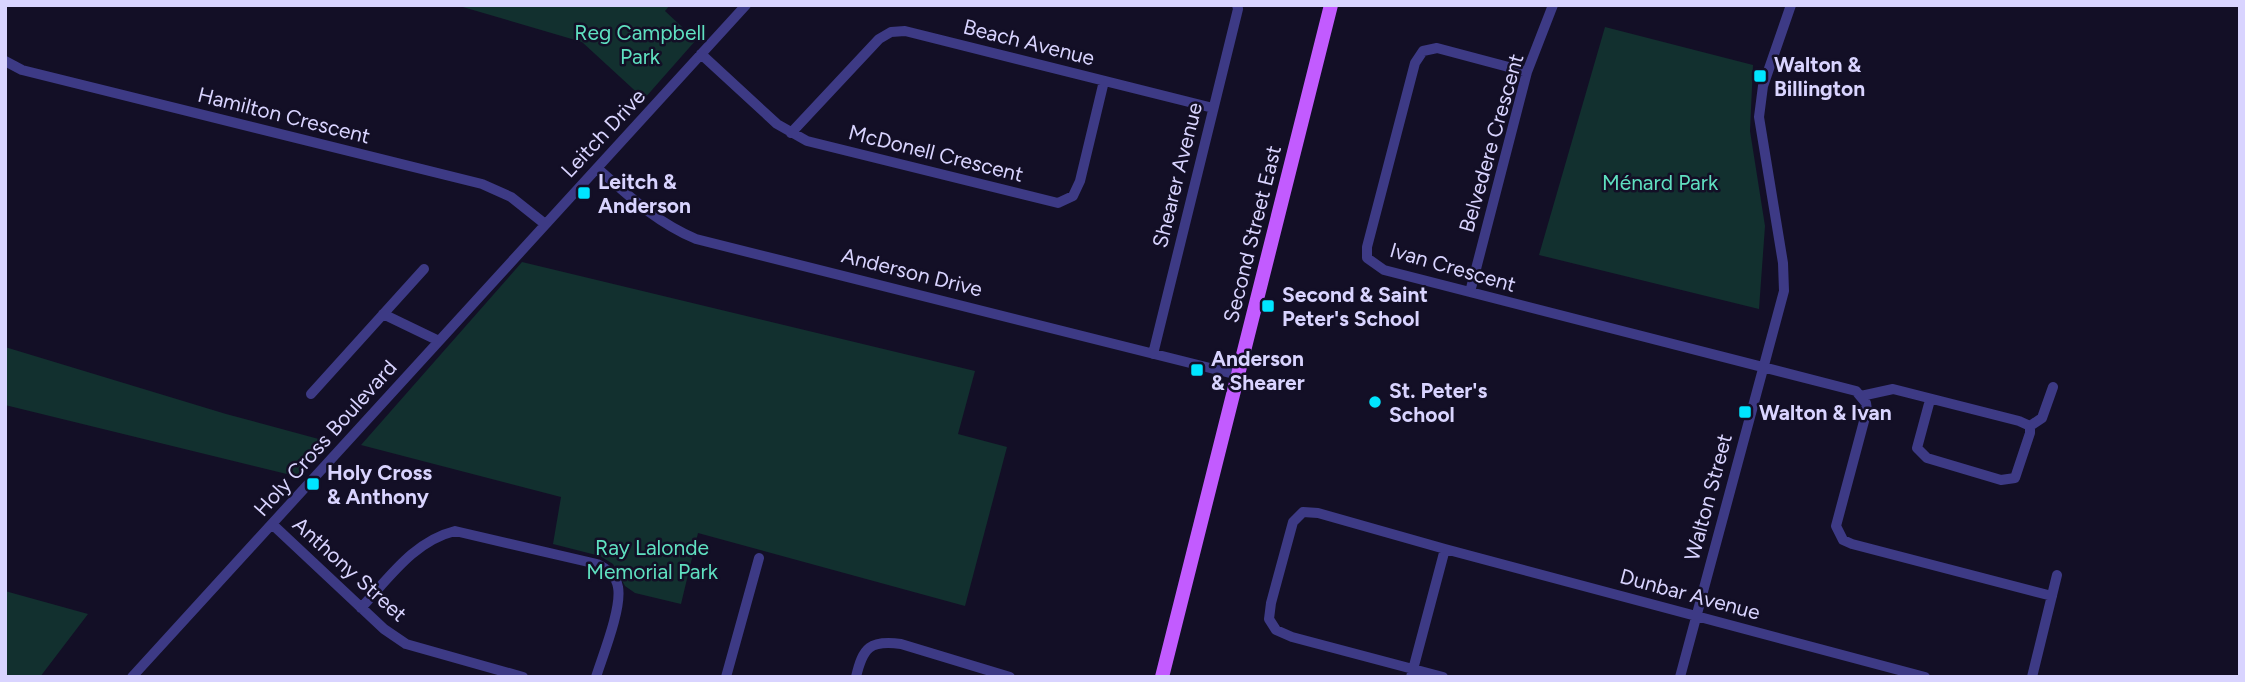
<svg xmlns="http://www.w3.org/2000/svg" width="2245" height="682" font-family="Figtree,sans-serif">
<rect width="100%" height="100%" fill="#130f26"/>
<!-- green -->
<path fill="#12302f" d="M 456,5 L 670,5 L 665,11 L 696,40 L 644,99 L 582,42 Z
M 1605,27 L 1753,65 L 1750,131 L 1765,226 L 1759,309 L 1539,255 Z
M 522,262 L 975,371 L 958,434 L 1007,447 L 965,606 L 698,533 L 681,604 L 635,593 L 625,586 L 613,564 L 600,556 L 553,544 L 561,497 L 361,445 Z
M 5,347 L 226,414 L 326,441 L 299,477 L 5,405 Z
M 5,591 L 88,614 L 40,677 L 5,677 Z"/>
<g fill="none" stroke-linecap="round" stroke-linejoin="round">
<!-- minor -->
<path stroke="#3d3a85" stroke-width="10" d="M 701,54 L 777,124 L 807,141 L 1058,203 L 1073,196 L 1080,181 L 1104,81
M 5,61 L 22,70 L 482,184 L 511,197 L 545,224
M 1527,72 L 1437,48 L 1423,51 L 1415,63 L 1367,247 L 1367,258 L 1384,270 L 1856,391 L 1866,403 L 1867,410 L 1836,526 L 1843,540 L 1852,544 L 2052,596
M 791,133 L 879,39 L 891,32 L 905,31 L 1213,108
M 597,168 C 629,196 656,222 696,239 L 1238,375
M 1470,292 L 1527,72 L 1553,5
M 383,314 L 439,341
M 1153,354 L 1238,9 L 1237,5
M 311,394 L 424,269
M 1861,396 L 1893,389 L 2019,421 L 2030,426 L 2030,433 L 2015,478 L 2001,480 L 1927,458 L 1917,448 L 1930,400
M 2030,426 L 2042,418 L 2053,387
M 272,524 L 384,629 L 406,644 L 523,677
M 361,608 C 389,578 414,541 455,531 L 597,564 C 607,569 616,575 618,587 C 622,608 603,655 596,677
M 132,677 L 746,5
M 726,677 L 759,558
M 856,677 C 863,647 870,640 901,644 L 1010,677
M 1411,677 L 1445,549
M 1443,677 L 1292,637 L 1276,630 L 1269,619 L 1271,603 L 1293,522 L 1303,512 L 1318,513 L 1445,549 L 1925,677
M 1680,677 L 1784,291 L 1783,263 L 1759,117 L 1763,86 L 1791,5
M 2032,677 L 2057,575"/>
<!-- major -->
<path stroke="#c25bff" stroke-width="14" d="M 1162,677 L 1331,5"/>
</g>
<!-- markers -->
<g fill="#00e5ff" stroke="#130f26" stroke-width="2.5">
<rect x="1753" y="69" width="14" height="14" rx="3.5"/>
<rect x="577" y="186" width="14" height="14" rx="3.5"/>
<rect x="1261" y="299" width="14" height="14" rx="3.5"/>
<rect x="1190" y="363" width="14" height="14" rx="3.5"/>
<circle cx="1375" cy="402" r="7"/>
<rect x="1738" y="405" width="14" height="14" rx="3.5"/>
<rect x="306" y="477" width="14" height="14" rx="3.5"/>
</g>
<g text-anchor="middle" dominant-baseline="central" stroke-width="5" stroke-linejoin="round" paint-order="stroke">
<!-- park labels -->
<g font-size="21" fill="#5fe0c0" stroke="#130f26">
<text x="640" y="32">Reg Campbell<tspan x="640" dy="24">Park</tspan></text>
<text x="1660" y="182">Ménard Park</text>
<text x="652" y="547">Ray Lalonde<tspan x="652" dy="24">Memorial Park</tspan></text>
</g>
<!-- street labels -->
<g font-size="21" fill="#d9d4ff" stroke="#130f26">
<text transform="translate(1029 42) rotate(14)">Beach Avenue</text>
<text transform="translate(284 115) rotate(14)">Hamilton Crescent</text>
<text transform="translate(603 133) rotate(-47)">Leitch Drive</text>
<text transform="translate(1491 143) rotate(-74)">Belvedere Crescent</text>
<text transform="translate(936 153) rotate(14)">McDonell Crescent</text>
<text transform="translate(1177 175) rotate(-76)">Shearer Avenue</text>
<text transform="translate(1252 234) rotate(-76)">Second Street East</text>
<text transform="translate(1453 267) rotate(16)">Ivan Crescent</text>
<text transform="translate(912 272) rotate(14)">Anderson Drive</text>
<text transform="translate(325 438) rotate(-48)">Holy Cross Boulevard</text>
<text transform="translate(1708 497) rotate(-75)">Walton Street</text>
<text transform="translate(350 569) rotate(42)">Anthony Street</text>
<text transform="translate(1690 594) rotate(15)">Dunbar Avenue</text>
</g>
<!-- poi labels -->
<g font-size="21" font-weight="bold" fill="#d9d4ff" stroke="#130f26" text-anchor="start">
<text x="1774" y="64">Walton &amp;<tspan x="1774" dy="24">Billington</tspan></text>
<text x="598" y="181">Leitch &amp;<tspan x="598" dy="24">Anderson</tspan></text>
<text x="1282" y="294">Second &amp; Saint<tspan x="1282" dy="24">Peter's School</tspan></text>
<text x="1211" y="358">Anderson<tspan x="1211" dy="24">&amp; Shearer</tspan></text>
<text x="1389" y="390">St. Peter's<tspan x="1389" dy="24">School</tspan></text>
<text x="1759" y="412">Walton &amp; Ivan</text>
<text x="327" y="472">Holy Cross<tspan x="327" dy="24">&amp; Anthony</tspan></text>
</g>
</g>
<!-- border -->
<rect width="2245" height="682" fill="none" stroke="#d9d4ff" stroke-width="14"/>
</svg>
